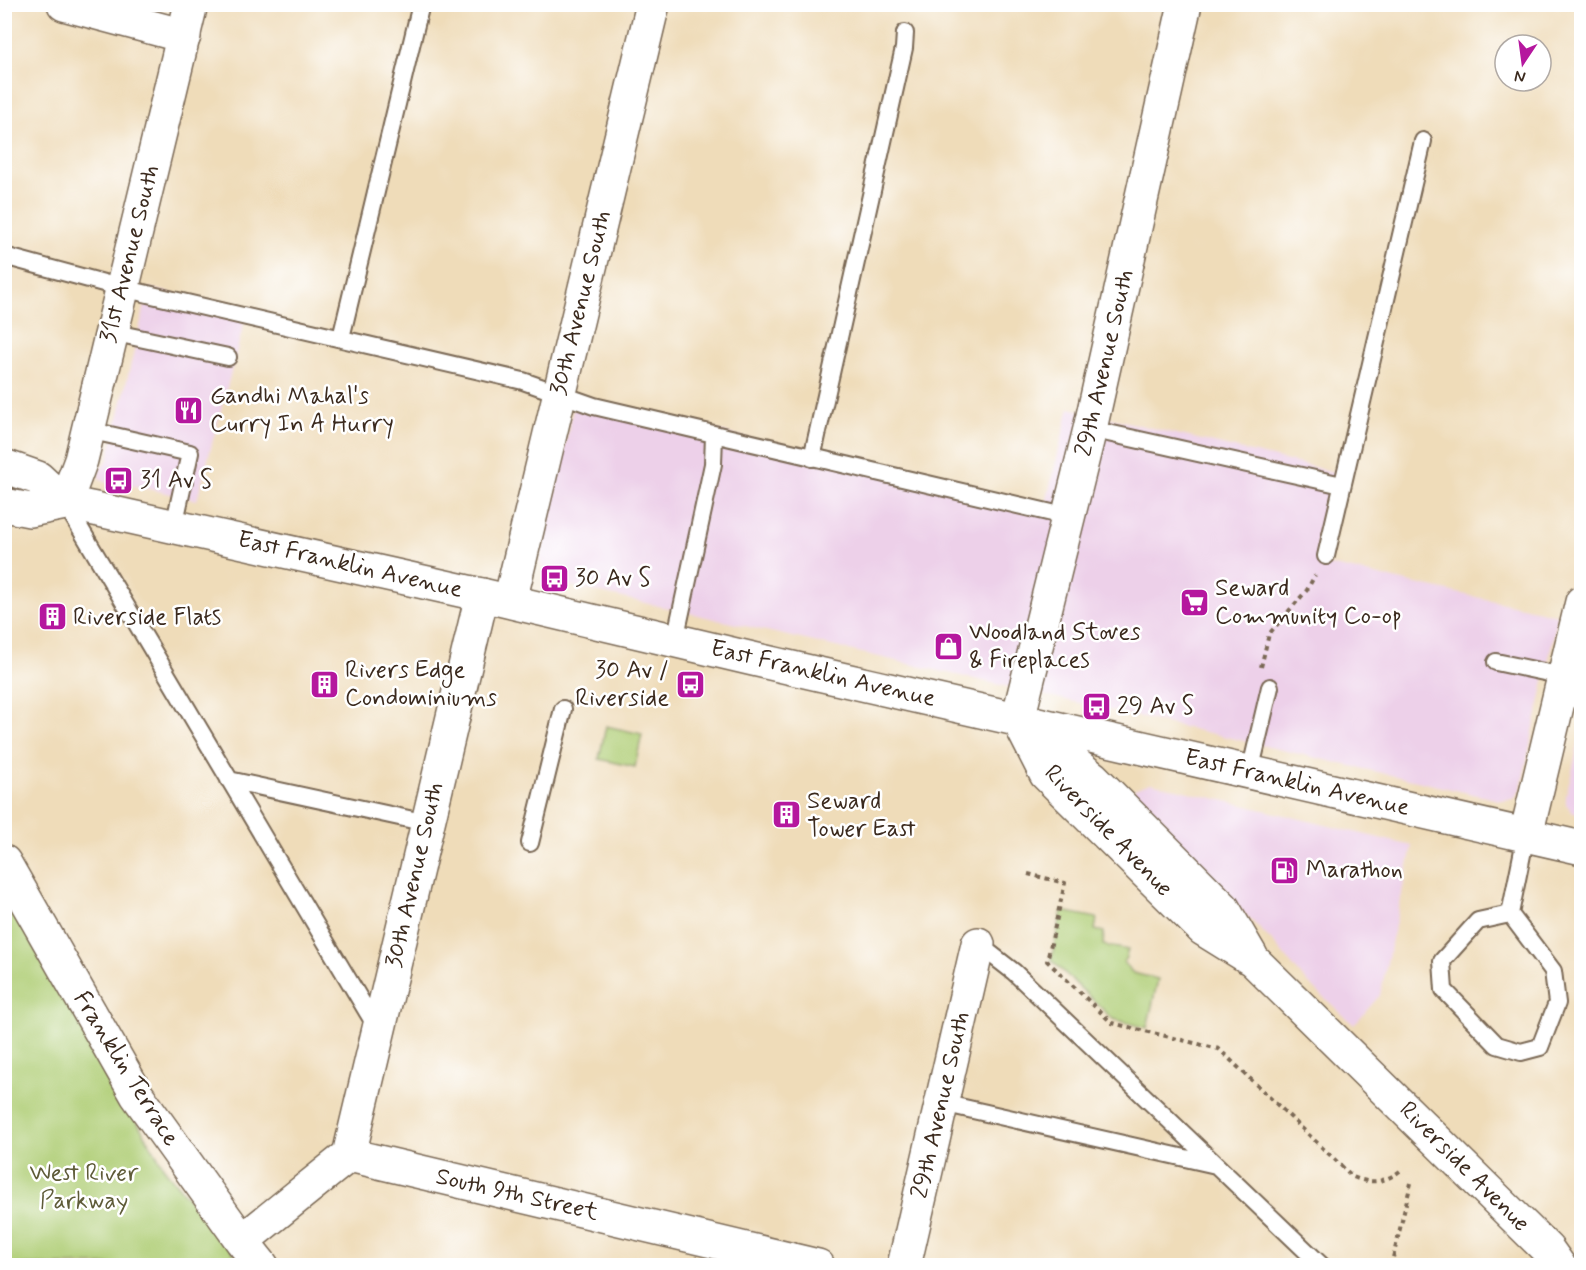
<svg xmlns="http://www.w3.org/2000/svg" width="1586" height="1270" viewBox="0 0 1586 1270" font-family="Mynerve,sans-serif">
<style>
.built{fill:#edd0e9}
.green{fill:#afcd74;stroke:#757c49;stroke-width:1.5}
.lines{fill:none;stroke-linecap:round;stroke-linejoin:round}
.lane-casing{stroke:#7a6854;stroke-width:20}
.street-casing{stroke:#7a6854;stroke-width:36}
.secondary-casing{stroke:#7a6854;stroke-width:36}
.path{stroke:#7a6854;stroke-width:4;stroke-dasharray:4.5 4.5;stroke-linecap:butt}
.lane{stroke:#fff;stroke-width:16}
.street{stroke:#fff;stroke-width:33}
.secondary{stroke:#fff;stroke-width:33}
.labels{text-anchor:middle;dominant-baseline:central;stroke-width:5;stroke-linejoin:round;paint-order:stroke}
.street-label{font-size:24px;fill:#3b2a1e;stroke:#fff}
.poi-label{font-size:24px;fill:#3b2a1e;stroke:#fff;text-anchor:start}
.park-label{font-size:24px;fill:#5e5b38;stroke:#fff}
</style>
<rect width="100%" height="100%" fill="#fff"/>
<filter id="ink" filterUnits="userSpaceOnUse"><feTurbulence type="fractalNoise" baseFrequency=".0167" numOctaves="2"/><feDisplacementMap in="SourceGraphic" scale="12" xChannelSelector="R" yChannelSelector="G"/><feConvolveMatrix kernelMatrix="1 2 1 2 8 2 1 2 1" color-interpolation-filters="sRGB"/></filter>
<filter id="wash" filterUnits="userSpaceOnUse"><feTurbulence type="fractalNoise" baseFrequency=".008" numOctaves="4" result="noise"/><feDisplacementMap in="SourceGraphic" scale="24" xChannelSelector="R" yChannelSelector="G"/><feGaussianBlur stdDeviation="1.35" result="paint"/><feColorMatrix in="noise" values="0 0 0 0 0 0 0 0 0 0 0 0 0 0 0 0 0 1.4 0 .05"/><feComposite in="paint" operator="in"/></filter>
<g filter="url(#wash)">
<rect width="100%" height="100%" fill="#efdcb9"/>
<!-- built -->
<path class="built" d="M149,288L247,312L197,500L127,484L107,483L99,478V470L108,460Z
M576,396L1044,512L1069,408L1346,475L1325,564L1558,615L1521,788L1514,799L1499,800L550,581L543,570L540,561Z
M1581,733V814L1573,813L1566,804V796Z
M1151,783L1412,846L1380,995L1354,1025L1304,979L1274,943L1134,802V789Z"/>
<!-- green -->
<path class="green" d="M606,726L642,734L635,767L599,759Z
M4,895L166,1171L243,1265H5Z
M1062,911L1097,918L1095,930L1104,932L1103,945L1128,950L1124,963L1133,973L1158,979L1147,1028L1113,1019L1051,960Z"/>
</g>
<g filter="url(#ink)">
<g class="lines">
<defs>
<path id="lane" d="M4,256L122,288L523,381L594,406L1069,517
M111,332L228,357
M341,338L421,4
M1090,429L1342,485
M88,430L190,453L174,526
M812,458L904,48L905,33
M65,503L377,1028
M1326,556L1423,141
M675,640L713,464L714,435
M1496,662L1563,676
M1250,772L1270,687
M229,780L427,823
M530,843L563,709
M1510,914L1478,921L1442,961L1444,990L1497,1045L1521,1052L1540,1047L1557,1003L1553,971L1510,914L1526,835
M978,944L1014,972L1322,1266
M942,1103L1216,1165"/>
<path id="street" d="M64,4L184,36
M510,601L653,4
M1018,719L1090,429L1185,4
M1526,835L1582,602
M4,862L137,1095L242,1241L262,1266
M349,1155L482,595
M349,1155L818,1266
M242,1241L349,1155
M904,1266L978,944"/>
<path id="secondary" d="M4,466L38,478L65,503
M65,503L81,460L191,4
M4,505L30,510L65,503L95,509L482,595L753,659L1582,848
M1018,719L1046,774L1203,929L1253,960L1547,1249L1559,1266
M1027,726L1093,778L1223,908L1251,956"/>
</defs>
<!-- lane casing -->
<use href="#lane" class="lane-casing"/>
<!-- street casing -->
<use href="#street" class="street-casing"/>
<!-- secondary casing -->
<use href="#secondary" class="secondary-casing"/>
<!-- path -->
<path class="path" d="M1261,667L1269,634L1307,590L1315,575
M1028,874L1065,883L1047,961L1112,1023L1219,1049L1353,1177C1370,1184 1384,1183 1400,1171
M1391,1266L1411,1183"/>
<!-- lane -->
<use href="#lane" class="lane"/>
<!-- street -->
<use href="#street" class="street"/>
<!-- secondary -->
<use href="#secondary" class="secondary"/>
</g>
</g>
<!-- icons -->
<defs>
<symbol id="restaurant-square" viewBox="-11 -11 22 22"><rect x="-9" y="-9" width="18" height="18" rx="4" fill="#b5179e" stroke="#fff"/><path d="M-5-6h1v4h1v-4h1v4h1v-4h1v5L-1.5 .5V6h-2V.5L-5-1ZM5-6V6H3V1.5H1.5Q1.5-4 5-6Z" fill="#fff"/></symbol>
<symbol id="bus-square" viewBox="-11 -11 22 22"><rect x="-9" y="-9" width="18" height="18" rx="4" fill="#b5179e" stroke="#fff"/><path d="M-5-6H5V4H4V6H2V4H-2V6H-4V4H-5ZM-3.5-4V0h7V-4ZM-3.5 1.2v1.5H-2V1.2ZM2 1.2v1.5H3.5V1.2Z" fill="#fff"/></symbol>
<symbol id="supermarket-square" viewBox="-11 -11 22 22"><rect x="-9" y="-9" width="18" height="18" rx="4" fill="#b5179e" stroke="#fff"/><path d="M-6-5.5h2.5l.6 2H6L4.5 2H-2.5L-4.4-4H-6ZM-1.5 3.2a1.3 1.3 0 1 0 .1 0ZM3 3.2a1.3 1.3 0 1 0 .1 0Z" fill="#fff"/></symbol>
<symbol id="building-square" viewBox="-11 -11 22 22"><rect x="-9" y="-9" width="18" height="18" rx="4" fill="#b5179e" stroke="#fff"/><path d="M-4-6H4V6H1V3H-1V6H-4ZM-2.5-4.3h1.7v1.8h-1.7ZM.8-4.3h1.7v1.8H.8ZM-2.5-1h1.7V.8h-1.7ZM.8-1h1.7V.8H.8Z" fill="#fff"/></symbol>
<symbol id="shop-square" viewBox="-11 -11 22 22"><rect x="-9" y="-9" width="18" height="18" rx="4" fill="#b5179e" stroke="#fff"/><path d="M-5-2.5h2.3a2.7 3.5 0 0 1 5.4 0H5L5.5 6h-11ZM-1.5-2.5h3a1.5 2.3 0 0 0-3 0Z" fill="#fff"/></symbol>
<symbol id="fuel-square" viewBox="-11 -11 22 22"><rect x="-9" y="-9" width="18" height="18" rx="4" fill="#b5179e" stroke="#fff"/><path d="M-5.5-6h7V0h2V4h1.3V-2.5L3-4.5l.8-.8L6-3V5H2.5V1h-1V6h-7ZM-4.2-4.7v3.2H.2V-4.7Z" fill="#fff"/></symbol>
</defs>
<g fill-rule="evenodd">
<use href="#restaurant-square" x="172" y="394" width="33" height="33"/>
<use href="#bus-square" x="102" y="464" width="33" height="33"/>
<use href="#bus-square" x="538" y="562" width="33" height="33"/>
<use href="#supermarket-square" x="1178" y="586" width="33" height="33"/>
<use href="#building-square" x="36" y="600" width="33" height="33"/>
<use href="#shop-square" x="932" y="630" width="33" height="33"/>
<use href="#building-square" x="308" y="668" width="33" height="33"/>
<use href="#bus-square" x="674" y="668" width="33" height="33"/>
<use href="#bus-square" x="1080" y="690" width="33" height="33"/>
<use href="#building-square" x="770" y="798" width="33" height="33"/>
<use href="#fuel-square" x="1268" y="854" width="33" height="33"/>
</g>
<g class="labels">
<!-- street labels -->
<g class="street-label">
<text transform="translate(130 254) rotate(-76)">31st Avenue South</text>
<text transform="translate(581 303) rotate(-76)">30th Avenue South</text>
<text transform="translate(1105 363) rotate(-77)">29th Avenue South</text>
<text transform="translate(350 565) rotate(13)">East Franklin Avenue</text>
<text transform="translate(823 674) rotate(13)">East Franklin Avenue</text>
<text transform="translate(1297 783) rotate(13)">East Franklin Avenue</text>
<text transform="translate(1108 831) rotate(46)">Riverside Avenue</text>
<text transform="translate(415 875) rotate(-77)">30th Avenue South</text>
<text transform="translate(126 1069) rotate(58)">Franklin Terrace</text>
<text transform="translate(941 1105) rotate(-77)">29th Avenue South</text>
<text transform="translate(1464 1167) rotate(45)">Riverside Avenue</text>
<text transform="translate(517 1195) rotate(13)">South 9th Street</text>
</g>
<!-- poi labels -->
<g class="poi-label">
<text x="210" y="396">Gandhi Mahal's<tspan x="210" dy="28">Curry In A Hurry</tspan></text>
<text x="140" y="480">31 Av S</text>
<text x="575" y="578">30 Av S</text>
<text x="1215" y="588">Seward<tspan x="1215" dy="28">Community Co-op</tspan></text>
<text x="73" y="617">Riverside Flats</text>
<text x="969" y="632">Woodland Stoves<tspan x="969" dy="28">&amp; Fireplaces</tspan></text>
<text x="345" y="670">Rivers Edge<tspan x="345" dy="28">Condominiums</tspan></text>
<text x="669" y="670" text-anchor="end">30 Av /<tspan x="669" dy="28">Riverside</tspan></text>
<text x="1117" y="706">29 Av S</text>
<text x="807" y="801">Seward<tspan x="807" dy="28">Tower East</tspan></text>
<text x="1306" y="870">Marathon</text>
</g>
<!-- park labels -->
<g class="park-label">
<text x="84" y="1173">West River<tspan x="84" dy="28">Parkway</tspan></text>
</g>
</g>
<!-- margin -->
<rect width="1586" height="1270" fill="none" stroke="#fff" stroke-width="24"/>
<!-- north arrow -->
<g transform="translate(1523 63) rotate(193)"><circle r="28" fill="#ffffff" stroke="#b1aaa5" stroke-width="1.5"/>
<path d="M0-4.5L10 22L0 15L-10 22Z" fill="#b5179e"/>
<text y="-9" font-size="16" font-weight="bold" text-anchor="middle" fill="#3b2a1e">N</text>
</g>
</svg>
